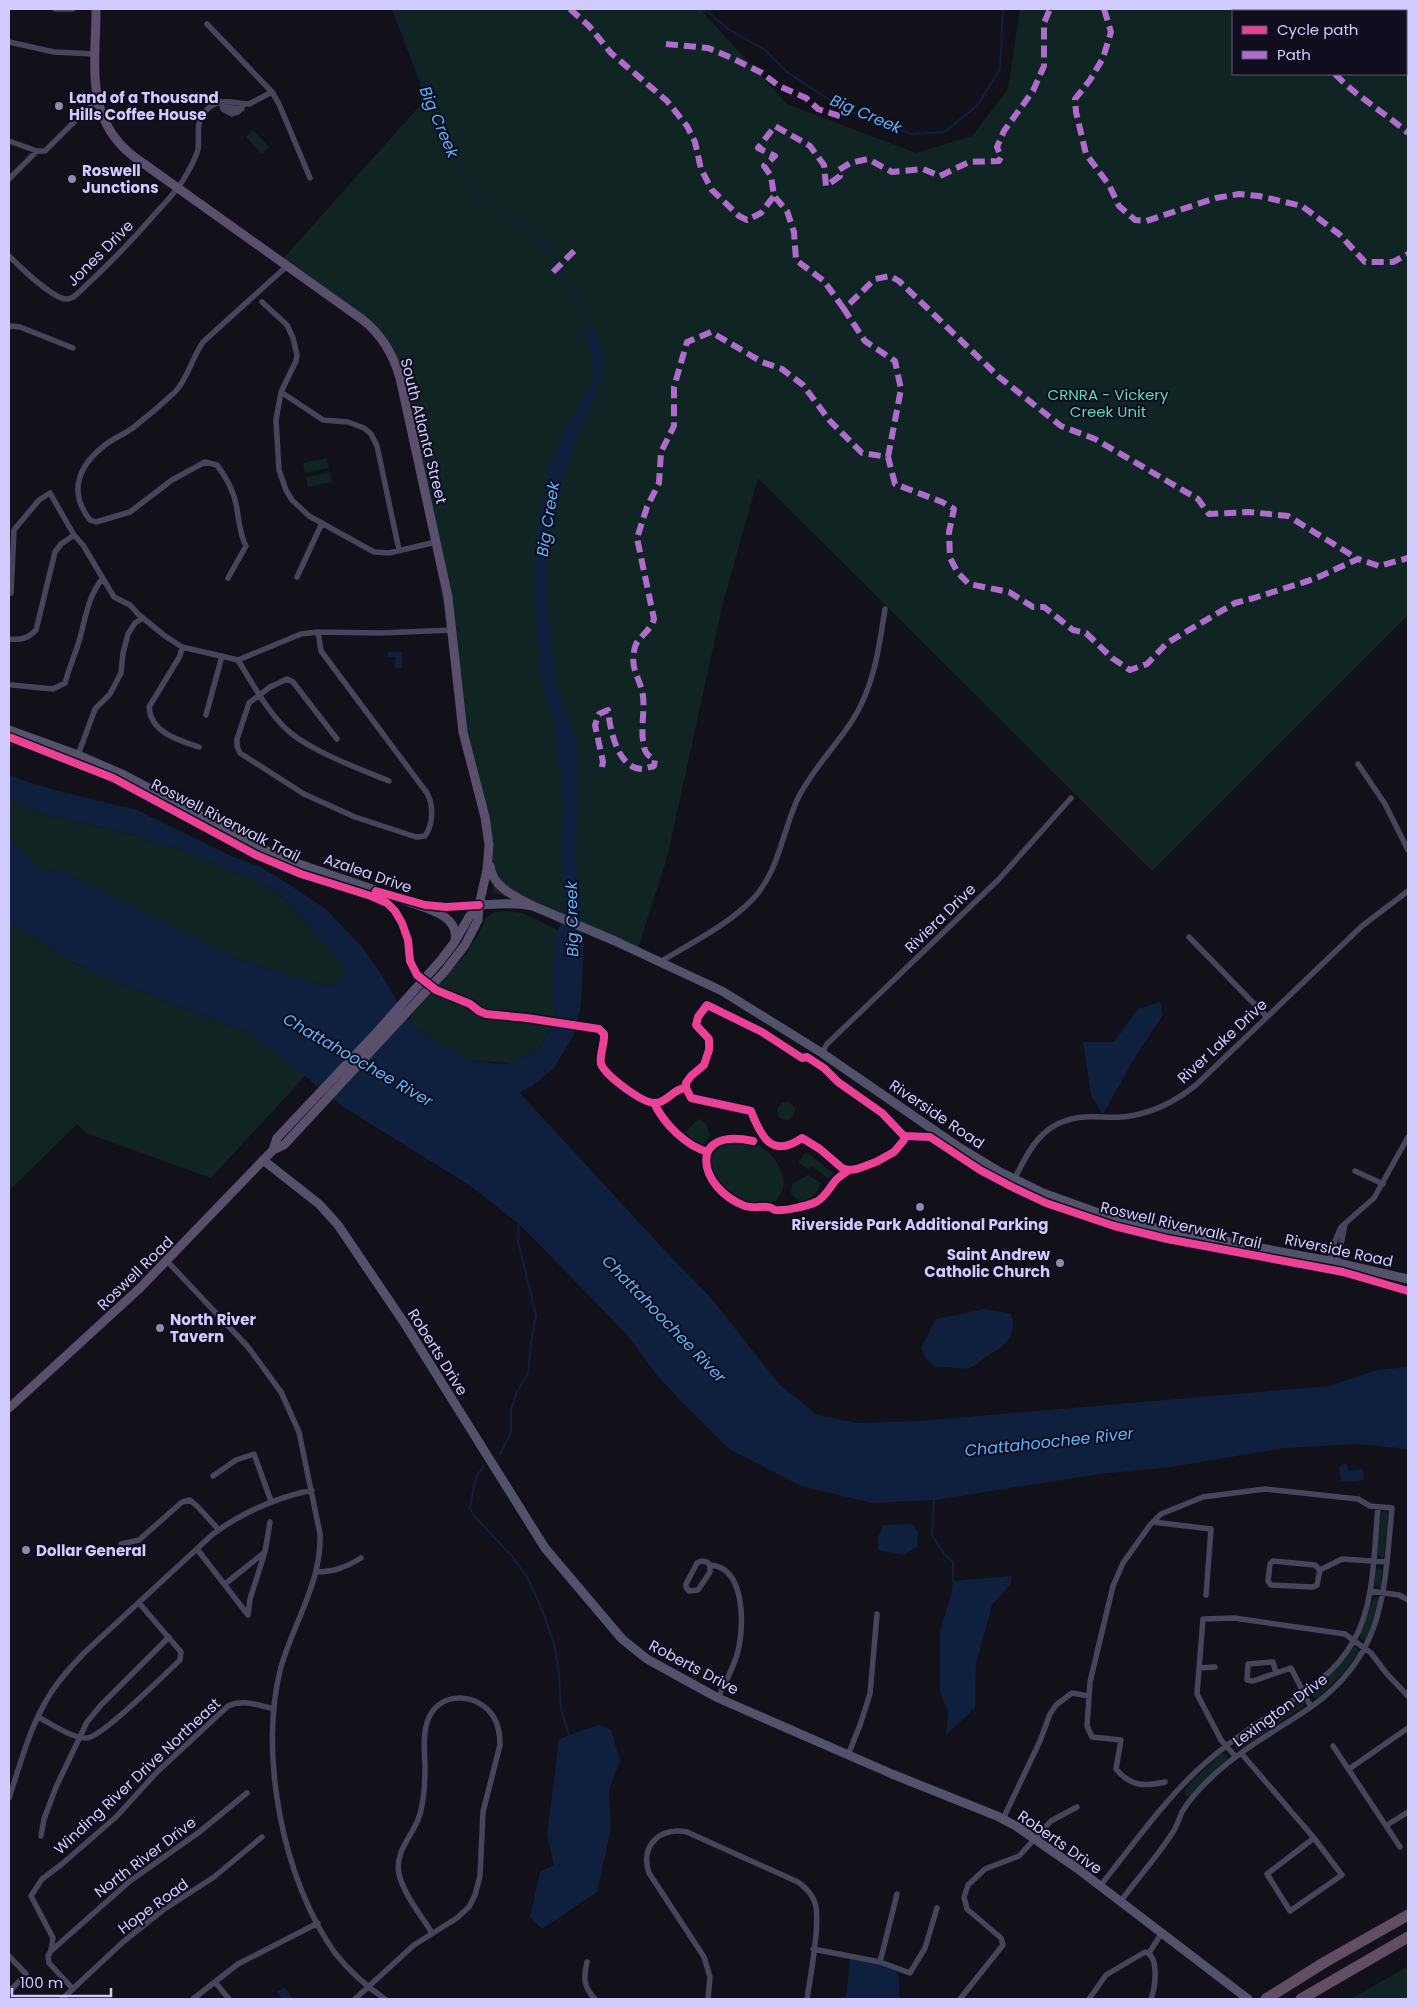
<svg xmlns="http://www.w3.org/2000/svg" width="1417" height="2008" viewBox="0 0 1417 2008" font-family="Poppins,sans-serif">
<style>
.green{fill:#102424;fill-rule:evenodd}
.water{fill:#0e203d}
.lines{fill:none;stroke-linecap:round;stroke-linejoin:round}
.stream{stroke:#0e203d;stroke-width:2}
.street{stroke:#46455b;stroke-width:5.5}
.secondary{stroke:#53526d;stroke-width:9}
.primary{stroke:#5a4f6c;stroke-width:9}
.highway{stroke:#634d64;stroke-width:11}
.quiet{stroke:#b06ccc;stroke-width:6;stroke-dasharray:12 6;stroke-linecap:butt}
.cycleway-casing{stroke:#0f0d1e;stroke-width:11}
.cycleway{stroke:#ea4096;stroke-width:8}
.poi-dot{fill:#8e8aae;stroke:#0f0d1e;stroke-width:2}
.labels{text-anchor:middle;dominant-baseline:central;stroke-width:4;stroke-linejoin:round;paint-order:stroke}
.poi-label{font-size:15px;font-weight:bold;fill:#d1cbfd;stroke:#0f0d1e;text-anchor:start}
.street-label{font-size:15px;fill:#d1cbfd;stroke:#0f0d1e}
.park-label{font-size:15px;fill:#5bd9b9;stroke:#0f0d1e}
.water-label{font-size:16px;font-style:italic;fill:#5eb2f8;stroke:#0f0d1e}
</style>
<rect width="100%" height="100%" fill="#12111a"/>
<!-- green -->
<path class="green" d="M392,9H700L787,104L916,153L972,136L1008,89L1020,9H1408V615L1152,871L758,478L722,607L667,858L638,948L543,905L493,893V855L477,785L405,397L394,357L371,329L280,262L426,99ZM1233,11H1406V74H1233Z
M253,130L269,147L262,154L246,137Z
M327,458L329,468L305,473L303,463Z
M330,472L332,482L308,487L306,477Z
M9,727L43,742L9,747Z
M9,798L31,809L51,816L135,835L159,845L177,848L269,887L287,901L341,963L344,972V982L332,986L321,985L235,958L81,881L58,871L40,869L9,837Z
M505,911L522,913L558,930L553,958V997L556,1018L539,1049L512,1063L473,1061L440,1044L427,1034L412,1027L408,1019L465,955L479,933L486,918L494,912Z
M9,922L74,963L129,987L252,1034L306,1075L211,1178L86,1133L77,1124L9,1191Z
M777 1111a9 9 0 1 1 18 0a9 9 0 1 1-18 0Z
M698,1119L706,1123L710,1135L700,1148L692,1146L686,1132Z
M733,1139C745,1140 756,1143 765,1150C784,1164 794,1195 767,1205C735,1218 674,1156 733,1139Z
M806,1152L833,1173L829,1179L811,1166L808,1169L798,1162Z
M808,1175L821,1183L815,1195L801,1203L791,1194L792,1184Z
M1385,1510L1388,1515L1384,1556L1381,1558L1377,1553L1381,1514Z
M1377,1568L1382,1570L1380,1587L1374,1585Z
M1374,1597L1378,1598L1379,1603L1367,1638L1363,1640L1359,1635Z
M1354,1647L1358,1648L1359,1652L1344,1672L1318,1698L1314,1697L1312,1693L1314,1690L1337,1668Z
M1301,1700L1305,1703L1303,1707L1238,1750L1236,1749L1235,1744L1238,1741Z
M1222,1753L1226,1754L1227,1759L1191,1795L1185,1796V1790L1189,1784Z
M1408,1966V1999H1351L1403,1969Z"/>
<!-- water -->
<path class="water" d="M595,328L605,362L596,395L581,427L565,475L551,527L546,583L556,683L578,745L577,818L575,855L584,939L581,1005L573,1036L554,1068L532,1086L519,1092L668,1254L711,1298L779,1384L817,1415L857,1423L920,1421L1329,1386L1377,1370L1408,1367V1449L1356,1444L1284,1448L1171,1467L1099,1474L935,1500L872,1503L801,1486L729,1449L681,1401L656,1374L628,1336L535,1240L519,1224L469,1185L345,1108L252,1034L129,987L74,963L9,922V837L40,869L58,871L81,881L235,958L321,985L332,986L344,981V972L341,963L287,901L269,887L177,848L159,845L135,835L51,816L31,809L9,798V775L27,782L70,794L137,810L231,856L261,867L287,883L327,910L362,947L381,974L412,1027L427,1034L440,1044L473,1061L501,1064L512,1063L539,1049L556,1018L553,997V958L556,935L566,910L561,847L563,822L561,776L556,737L540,666L536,613L535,546L539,516L549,469L562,434L594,380L593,356L585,334Z
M388,652H402V668H395V657H388Z
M1160,1002L1163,1015L1138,1052L1103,1114L1091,1095L1083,1042H1114L1138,1009Z
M985,1309L1011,1314C1019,1337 1002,1348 984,1358C980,1361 973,1368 968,1368C961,1370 946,1366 936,1367L926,1359L921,1348L936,1319Z
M1344,1463L1347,1465L1349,1471L1363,1469L1364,1479L1353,1482L1341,1481L1339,1467Z
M912,1524L918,1532L917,1547L904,1555L878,1550V1538L883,1525Z
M1012,1576L1010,1585L992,1605L976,1664L975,1708L946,1735L948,1712L940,1692V1631L951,1595L953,1581Z
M599,1725L611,1730L620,1761L609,1790L611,1829L597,1892L542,1929L530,1917L540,1872L554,1865L547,1835L559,1740L569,1735Z
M850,1958L895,1969L899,1978V1999H846Z
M284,1987L293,1999H283L277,1992Z"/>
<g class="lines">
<!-- stream -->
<path class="stream" d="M393,9L447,144L471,188L498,209L529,227L552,254L582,308L591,332
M699,9L708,12L728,29L765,50L787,72L840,107L874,121L912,134L944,132L977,106L1000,69L1003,9
M500,1454L511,1433V1410L517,1392L528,1373L531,1343L536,1315L518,1241L519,1224
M484,1465L475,1480L470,1508L474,1516L511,1555L527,1577L541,1607L555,1647L559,1676L561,1709L569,1735
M934,1499L932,1535L944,1554L953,1562V1581"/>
<!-- street -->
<path class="street" d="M55,9H73
M207,24L272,92L279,104L310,178
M9,42L54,52L96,54
M221,102L223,109L232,114L238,112L244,104
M223,107L242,109
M9,141L37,151H45L85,111L98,102
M9,179L37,151
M9,256C19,266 52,298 66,299C71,299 74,297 77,294C104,269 130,243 154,215C165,203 177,191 185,177C190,168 196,159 198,149C200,136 195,124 204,113C217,96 232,103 249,104L272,92
M262,302L287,325L293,338L297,355L296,361L281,392L276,420L279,470L286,490L292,500L309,516L374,552L389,553L436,542
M9,327L11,326L20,327L73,348
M281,392L323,420L348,422L364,428L371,434L377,446L399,550
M297,577L322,523
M228,578L246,546C239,533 239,518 236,504C233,489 226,477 217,465L205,462L172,480L130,512L96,522L90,520C68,492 78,466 105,445C114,438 125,434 134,427C148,416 162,404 175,392C188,378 192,358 203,342L287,266
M11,593L14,530L39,500L50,493L74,535L83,545L114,597L130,605L138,614L165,636L182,647L238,660L301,634L318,632L381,633L453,630
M318,632L321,651L427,793C434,806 433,825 425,836L416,837L355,817L304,794L240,753L237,746V739L249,703L270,687L287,679L293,682L337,739
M9,639C21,640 27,639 36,630L55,552L61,544L74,535
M182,647L180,656L149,707C151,733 178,740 199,747
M238,660C252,683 271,718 292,734C316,753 360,769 389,781
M12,685L53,689L65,683C69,667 76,653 80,638C86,616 88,597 102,579
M206,715L222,656
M78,755L95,709L110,694L121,673L123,653L128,634L135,623L143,618
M1358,764L1385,804L1408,850
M1189,937L1267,1017
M660,962C691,943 726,926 751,901C779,873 782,832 798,798C812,770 835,747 852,721C874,687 879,648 885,609
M822,1053L827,1044L999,879L1071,798
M1355,1171L1383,1184
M1014,1180C1030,1147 1044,1120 1084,1117C1100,1116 1115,1119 1130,1116C1155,1112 1176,1101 1196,1085L1362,926L1408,891
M167,1261L248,1347L281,1392L299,1432L320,1534C322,1581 294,1622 281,1667C258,1753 283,1881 335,1953C349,1971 366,1986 385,1999
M1329,1261L1334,1243L1341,1227L1374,1198L1408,1137
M1337,1263L1345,1225
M213,1476L236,1460L254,1454L271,1501
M1153,1522L1211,1529L1206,1595
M121,1544L139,1540L182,1502L190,1500L198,1507L219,1530
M197,1549L248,1615L250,1599L265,1552L270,1522
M701,1561L707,1562L710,1565V1572L698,1590L689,1591L686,1587V1584L697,1563Z
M710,1565C746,1567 744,1627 738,1651C734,1667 725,1683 718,1698
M1320,1570L1315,1565L1273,1561L1270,1564L1268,1581L1271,1585L1313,1587L1317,1585L1320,1570L1342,1559L1387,1562
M316,1572C334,1572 346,1567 361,1558
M225,1584L265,1552
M1370,1591L1399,1595L1408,1600
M1199,1668L1215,1667
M1276,1673L1273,1662L1248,1664L1247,1680L1253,1681L1291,1668L1311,1707
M38,1717C50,1723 73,1739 87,1738C102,1737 165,1674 180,1660L181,1652L139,1603
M1333,1746L1400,1847
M1241,1753L1314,1838L1267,1874L1290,1911L1342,1875L1314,1838
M848,1755L860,1725L870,1694L877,1614
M1236,1757L1221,1740L1197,1694L1203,1619L1234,1618L1345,1634L1371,1653L1387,1674L1408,1696
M1349,1769L1408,1728
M9,1798C20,1765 29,1730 46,1701C56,1683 70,1668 84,1653L213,1534C243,1512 275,1498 312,1490
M1003,1819L1040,1741L1050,1714L1056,1705L1072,1693L1089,1696
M1387,1825L1408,1812
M41,1836L44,1819L56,1787L87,1722L101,1705L169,1637
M1100,1886C1133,1845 1164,1800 1203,1765C1222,1748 1243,1733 1264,1719C1298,1697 1334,1677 1354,1640C1375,1604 1374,1548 1378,1507
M1120,1902C1137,1879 1157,1857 1173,1832C1177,1826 1179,1818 1182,1812C1190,1798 1203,1785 1215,1774C1244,1747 1279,1729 1311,1707C1386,1654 1384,1590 1392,1508L1370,1506L1358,1499L1265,1489L1203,1497L1161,1514L1150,1525L1123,1563L1113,1586L1090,1682L1087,1726L1092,1737L1121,1740L1116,1769C1130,1786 1144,1787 1165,1782
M813,1949L880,1962L897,1894
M51,1951L53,1938L31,1896L42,1879L62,1864L116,1817L157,1772L228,1706C243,1699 258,1705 274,1709
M1149,1953L1161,1934
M9,1956L26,1974L9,1992
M587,1962C583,1978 584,1988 595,1999
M880,1962L910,1973L925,1948L937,1908
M215,1982L229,1999
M73,1989L49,1963L48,1956L51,1951L130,1881L198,1833L247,1793
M62,1999L123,1942L163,1910L214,1877L262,1837
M193,1999L238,1964L318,1923
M355,1999L414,1945L457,1918L469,1907L475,1895L480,1876L483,1812L500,1745C500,1734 499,1725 493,1716C479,1695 447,1691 432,1712C421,1728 425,1751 425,1768C425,1782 424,1797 421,1810C417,1833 394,1848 399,1874C404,1895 421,1915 432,1933
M708,1999L710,1977L704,1957L649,1873C640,1846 659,1827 687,1832L798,1882C805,1887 812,1893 815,1903C821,1921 810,1978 807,1999
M960,1999L1003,1945L1001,1938L967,1909L964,1897L968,1885L985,1869L1019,1856L1051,1821L1077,1807
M1089,1999L1106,1975L1145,1952C1160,1956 1155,1988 1151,1999"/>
<!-- secondary -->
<path class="secondary" d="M9,730L78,755L124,775L269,852L299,864L410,902
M423,905C459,911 496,899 533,906L615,941L722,991L822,1053L957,1146L1000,1172L1043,1193L1104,1215L1155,1228L1329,1261L1408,1279
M263,1160L319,1204L338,1225L405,1324L545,1548L622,1639L647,1659L718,1698L892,1774L997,1816L1016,1826L1078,1869L1248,1999"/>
<!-- primary -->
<path class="primary" d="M490,866C493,888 515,896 533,906
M404,900C424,908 460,914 455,941
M273,1150L277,1138L377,1032L441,960L454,943L469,917L479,905
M9,1408L140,1288L273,1150L284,1145L445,971L465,945L478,920L479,905L487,870L489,845L485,817L463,732L448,597L400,378C393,354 382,335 363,320L133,156C84,117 96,65 96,9"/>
<!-- highway -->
<path class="highway" d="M1266,1999L1325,1962L1408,1915
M1301,1999L1408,1937"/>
<!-- quiet -->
<path class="quiet" d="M570,9L589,26L611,53L667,101L687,126L695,142L701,169L712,190L739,216L747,220L761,213L774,196
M1104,9L1111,32L1103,58L1090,80L1075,99L1076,112L1086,154L1109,185L1119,206L1135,220L1146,221L1216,198L1239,194L1259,196L1302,206L1339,234L1365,262H1393L1408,254
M1259,9L1265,11
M1355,9L1356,11
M666,44L708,48L732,58L762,73L779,86L806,98L818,109L843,117
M1406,61H1408
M1335,74C1357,97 1384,112 1408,133
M553,272L577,248
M844,309L824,281L796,260L794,232L787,211L774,196L771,176L764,166L775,156L758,148L775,126L810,146L824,165L826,186L840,176L839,170L850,163L868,159L892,172L923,169L940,176L969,162L999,161L1001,157L997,147L1004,131L1033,91L1044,66V23L1050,9
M888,457L901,389L895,361L865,341L844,309L875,279L890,276L899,281L999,377L1061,426L1095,439L1198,499L1209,514L1249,512L1288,516L1358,559
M602,767L603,762L595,725L599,714L608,710C610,729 617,768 642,769C645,769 650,767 654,766L655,760C649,756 645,754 644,746C640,730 645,712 643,696C640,676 629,670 635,647C637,638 650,632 654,619L637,538L647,507L659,483L661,452L674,426V387L687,342L711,332L762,362L782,369L803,385L830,421L862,453L888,457L895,484L942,502L954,509L949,532L950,558L958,573L969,584L1009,592L1033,607H1044L1073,630L1086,633L1112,658L1130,670L1147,664L1167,643L1235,603L1254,598L1314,579L1358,559L1379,566L1408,558"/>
<defs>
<path id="cycleway" d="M9,737L113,778L256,855L301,874L371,896L387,903L395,911L402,923L408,940L410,961L417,975L436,990L470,1004L479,1011L486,1014L527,1018L599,1029L604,1034C605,1043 599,1056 601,1064C606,1076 643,1104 656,1103C668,1102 674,1088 686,1088V1083L691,1076L704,1065L709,1050V1039L696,1025L698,1017L707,1005L762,1032L802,1058L807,1057L824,1068L838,1082L882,1113L904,1136
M376,891L425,905L446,907L479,905
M686,1088L691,1098L751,1111C761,1137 772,1159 802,1138L820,1149L842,1168L849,1170L857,1169L876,1162L894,1152L904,1140V1136
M654,1103C664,1124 686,1146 708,1152
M904,1136L930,1137L980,1170L1014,1188L1046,1203L1114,1226L1167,1239L1343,1272L1408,1291
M753,1141C687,1126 697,1188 745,1206C754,1209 760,1206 768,1207C771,1207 773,1209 775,1210C786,1211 807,1206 816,1202C826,1197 830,1186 837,1179C840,1176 845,1173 849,1170"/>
</defs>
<!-- cycleway casing -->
<use href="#cycleway" class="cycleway-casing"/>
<!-- cycleway -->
<use href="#cycleway" class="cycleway"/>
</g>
<!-- markers -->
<g class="poi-dot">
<circle cx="59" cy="106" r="5"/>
<circle cx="72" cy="179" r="5"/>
<circle cx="920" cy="1207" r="5"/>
<circle cx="1060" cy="1263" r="5"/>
<circle cx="160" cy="1328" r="5"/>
<circle cx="26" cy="1550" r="5"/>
</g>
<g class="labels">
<!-- poi labels -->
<g class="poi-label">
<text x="69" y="97">Land of a Thousand<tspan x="69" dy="17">Hills Coffee House</tspan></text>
<text x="82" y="170">Roswell<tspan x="82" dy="17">Junctions</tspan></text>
<text x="920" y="1224" text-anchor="middle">Riverside Park Additional Parking</text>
<text x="1050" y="1254" text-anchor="end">Saint Andrew<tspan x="1050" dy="17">Catholic Church</tspan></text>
<text x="170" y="1319">North River<tspan x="170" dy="17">Tavern</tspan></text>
<text x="36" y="1550">Dollar General</text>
</g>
<!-- street labels -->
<g class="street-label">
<text transform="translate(100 253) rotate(-45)">Jones Drive</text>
<text transform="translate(424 431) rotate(76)">South Atlanta Street</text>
<text transform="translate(226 820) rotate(27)">Roswell Riverwalk Trail</text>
<text transform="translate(368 873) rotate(19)">Azalea Drive</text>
<text transform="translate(940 918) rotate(-44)">Riviera Drive</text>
<text transform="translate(1222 1041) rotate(-43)">River Lake Drive</text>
<text transform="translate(937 1114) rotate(34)">Riverside Road</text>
<text transform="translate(1181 1225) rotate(13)">Roswell Riverwalk Trail</text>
<text transform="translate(1339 1250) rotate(12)">Riverside Road</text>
<text transform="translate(135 1273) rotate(-44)">Roswell Road</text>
<text transform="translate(438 1352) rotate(58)">Roberts Drive</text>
<text transform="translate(694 1667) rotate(28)">Roberts Drive</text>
<text transform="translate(1280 1710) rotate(-36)">Lexington Drive</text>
<text transform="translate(137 1776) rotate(-43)">Winding River Drive Northeast</text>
<text transform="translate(1060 1842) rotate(35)">Roberts Drive</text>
<text transform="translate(145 1857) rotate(-37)">North River Drive</text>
<text transform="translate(153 1906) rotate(-36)">Hope Road</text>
</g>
<!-- park labels -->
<g class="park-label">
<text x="1108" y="394">CRNRA - Vickery<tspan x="1108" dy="17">Creek Unit</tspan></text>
</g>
<!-- water labels -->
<g class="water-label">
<text transform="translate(866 114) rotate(23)">Big Creek</text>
<text transform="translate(439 122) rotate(67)">Big Creek</text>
<text transform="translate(548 519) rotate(-81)">Big Creek</text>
<text transform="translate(572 919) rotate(-91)">Big Creek</text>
<text transform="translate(358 1060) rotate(30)">Chattahoochee River</text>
<text transform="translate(664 1319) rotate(46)">Chattahoochee River</text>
<text transform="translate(1049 1442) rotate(-6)">Chattahoochee River</text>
</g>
</g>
<!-- border -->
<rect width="1417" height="2008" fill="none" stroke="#d1cbfd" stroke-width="20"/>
<!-- legend -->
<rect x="1232" y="10" width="175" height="65" fill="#0f0d1e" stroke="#5d5977"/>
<rect x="1242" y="26" width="25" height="8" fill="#ea4096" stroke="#5d5977"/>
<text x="1277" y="35" font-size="15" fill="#d1cbfd">Cycle path</text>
<rect x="1242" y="51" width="25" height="8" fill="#b06ccc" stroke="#5d5977"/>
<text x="1277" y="60" font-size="15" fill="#d1cbfd">Path</text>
<!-- scale -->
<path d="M12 1988v8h99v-8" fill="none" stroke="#d1cbfd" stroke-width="2.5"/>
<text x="20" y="1988" font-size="15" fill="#d1cbfd" stroke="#0f0d1e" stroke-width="4" paint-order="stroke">100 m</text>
</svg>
